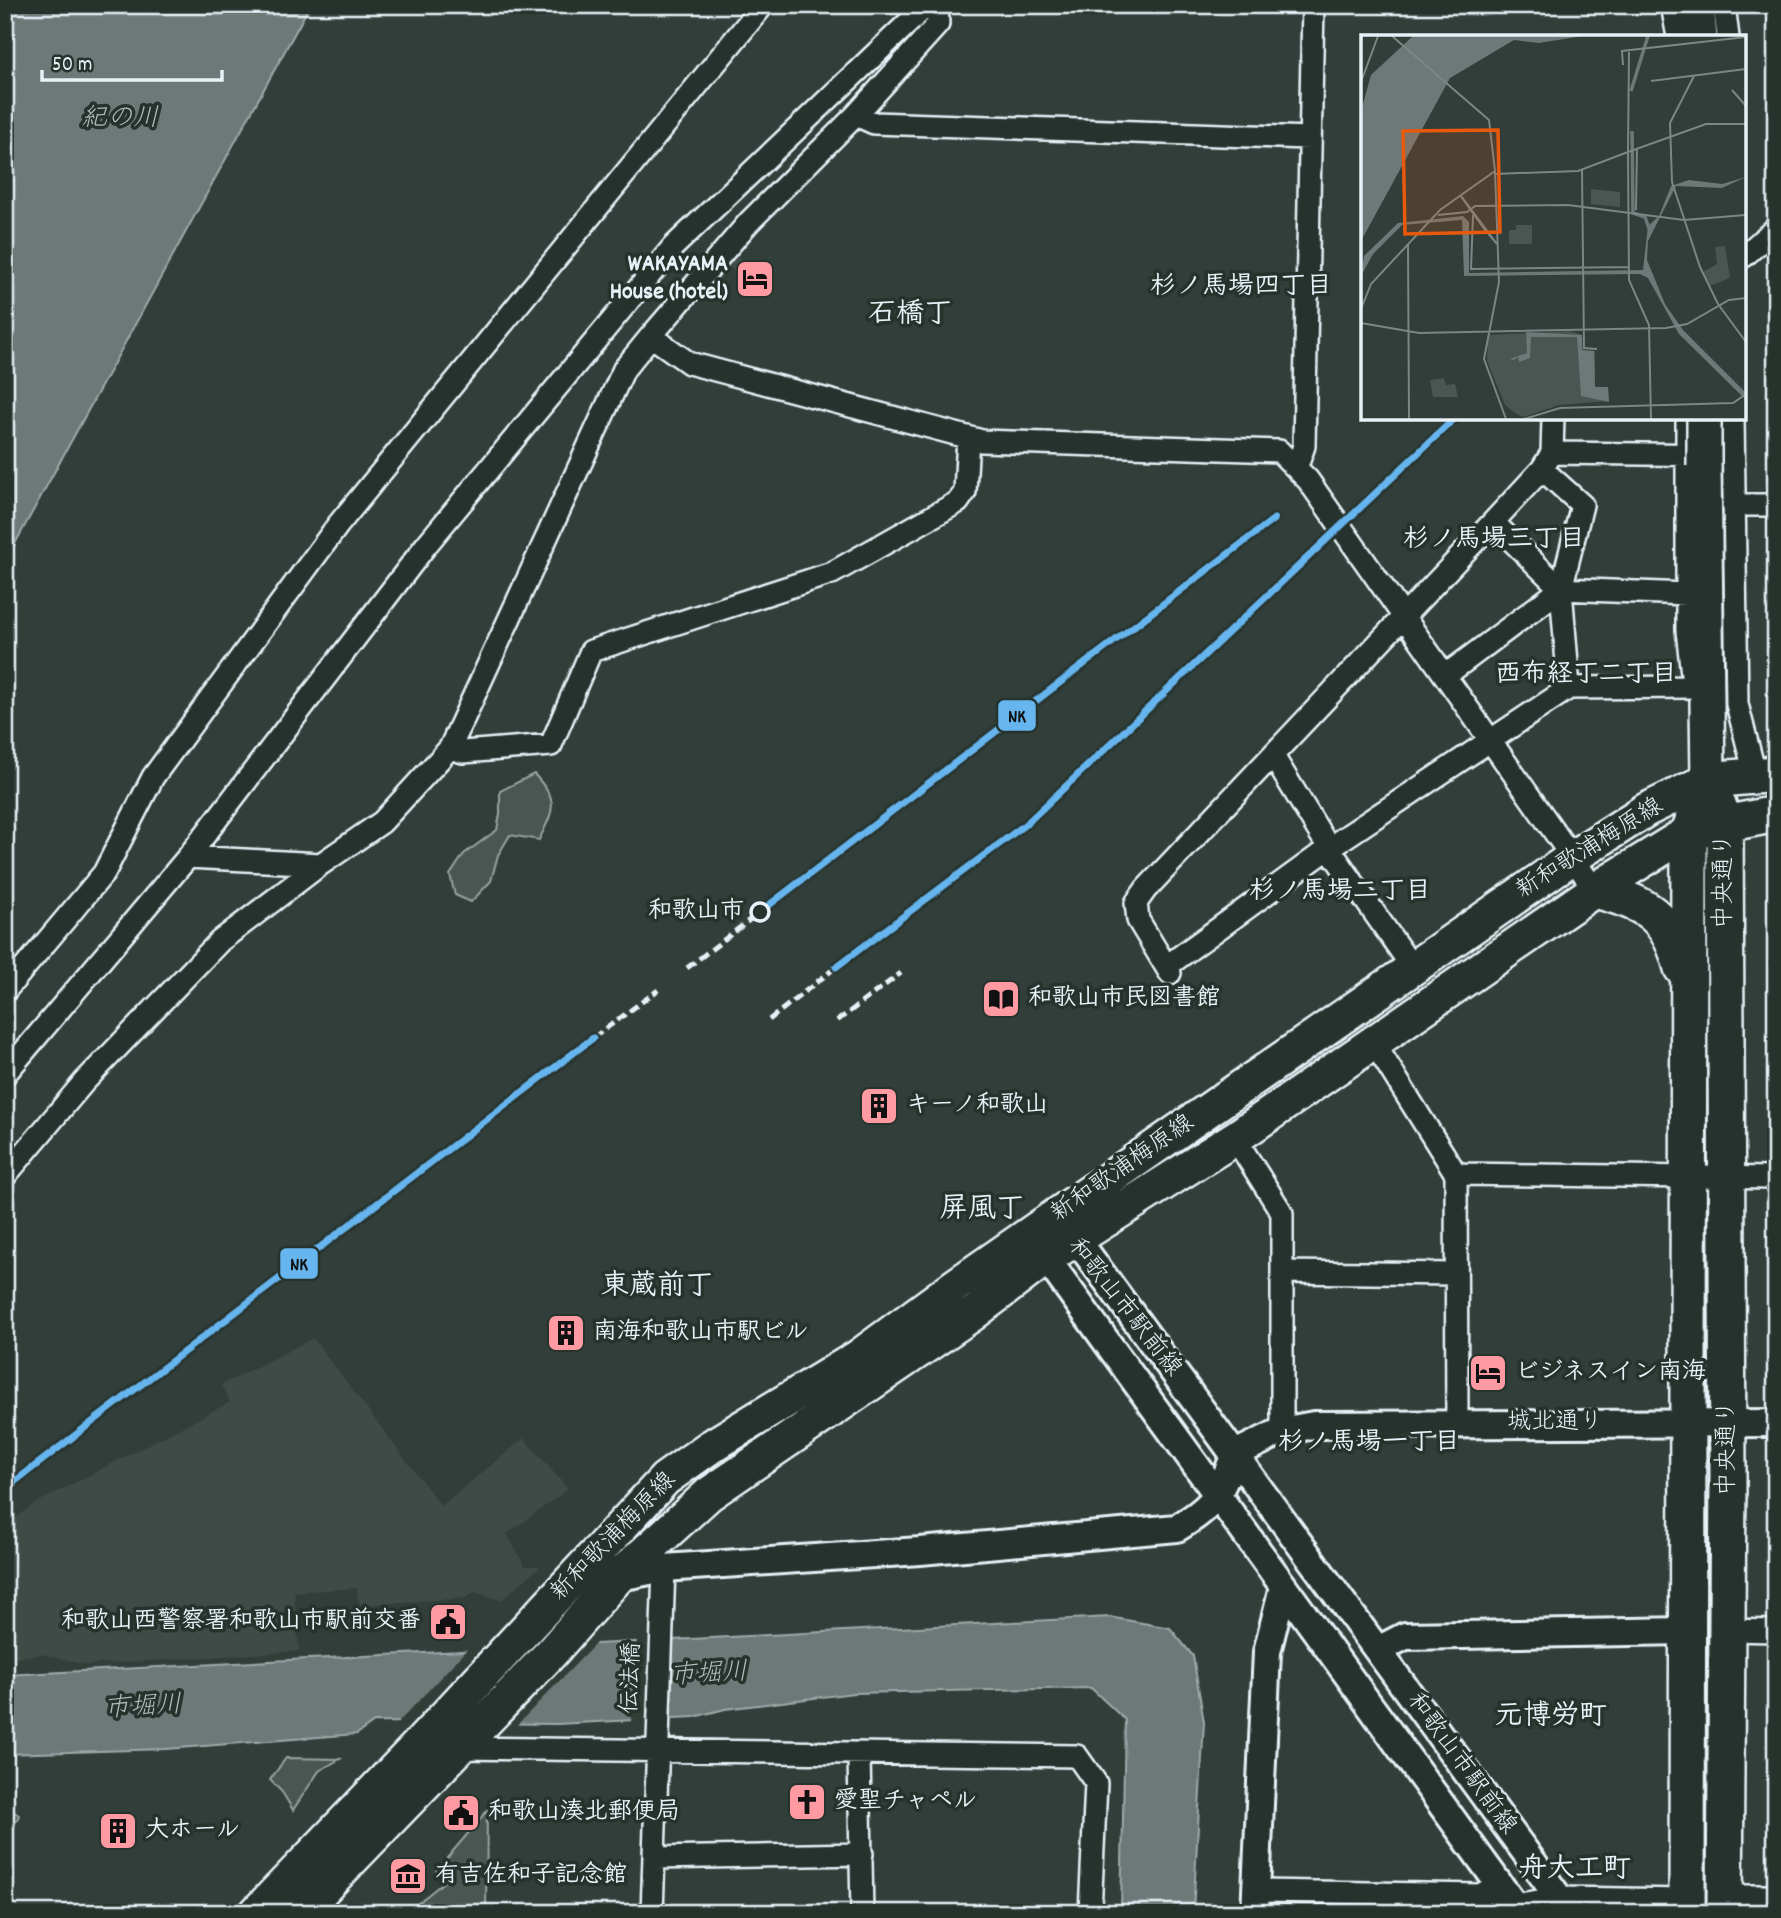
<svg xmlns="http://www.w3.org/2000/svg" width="1781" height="1918" viewBox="0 0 1781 1918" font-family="Dekko,'Klee One',sans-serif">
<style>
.built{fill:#3f4b46}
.green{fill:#495651;stroke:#98a4a4;stroke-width:2}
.water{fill:#6d7978;stroke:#9ea9ab;stroke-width:2}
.pier{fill:#323e39}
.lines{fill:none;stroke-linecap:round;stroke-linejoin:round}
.minor-casing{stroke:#e8f1f8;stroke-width:26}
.tertiary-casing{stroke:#e8f1f8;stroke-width:32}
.primary-casing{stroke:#e8f1f8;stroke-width:38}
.trunk-casing{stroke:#e8f1f8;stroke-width:40}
.minor{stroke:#26332d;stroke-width:21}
.tertiary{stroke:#26332d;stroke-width:26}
.primary{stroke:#26332d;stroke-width:33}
.trunk{stroke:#26332d;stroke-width:35}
.rail{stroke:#e8f1f8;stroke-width:5;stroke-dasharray:10 5;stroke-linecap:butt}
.primary-bridge-casing{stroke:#e8f1f8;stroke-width:38;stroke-linecap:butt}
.primary-bridge{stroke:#26332d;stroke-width:33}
.rail-1-casing{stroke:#26332d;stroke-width:12}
.rail-1{stroke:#66b5ef;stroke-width:7}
.stop-dot{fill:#26332d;stroke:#e8f1f8;stroke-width:3.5}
.labels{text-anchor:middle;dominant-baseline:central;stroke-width:7;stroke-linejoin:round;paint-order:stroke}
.poi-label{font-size:24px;font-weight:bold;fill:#e8f1f8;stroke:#26332d;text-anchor:start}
.street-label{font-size:24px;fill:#e8f1f8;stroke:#26332d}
.stop-label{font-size:24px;font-weight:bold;fill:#e8f1f8;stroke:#26332d;text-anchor:end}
.water-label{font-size:26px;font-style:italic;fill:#b1bbbe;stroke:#26332d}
.neighbourhood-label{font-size:26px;font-weight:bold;fill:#e8f1f8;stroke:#26332d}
.quarter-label{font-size:28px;font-weight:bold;fill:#e8f1f8;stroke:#26332d}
.inset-river{fill:none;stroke:#6d7978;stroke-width:3.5}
.inset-road{fill:none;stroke:#7b8685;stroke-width:2}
.view{fill:#e8590c;fill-opacity:0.15;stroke:#e8590c;stroke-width:3.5}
.inset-edge{fill:none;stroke:#e8f1f8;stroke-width:3.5}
.line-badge{stroke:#26332d;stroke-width:2.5}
.pale-badge-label{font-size:19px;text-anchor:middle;font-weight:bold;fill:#111}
</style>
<rect width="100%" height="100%" fill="#323e39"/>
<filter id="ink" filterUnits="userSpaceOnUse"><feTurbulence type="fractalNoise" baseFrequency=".0143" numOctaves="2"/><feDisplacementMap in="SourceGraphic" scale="14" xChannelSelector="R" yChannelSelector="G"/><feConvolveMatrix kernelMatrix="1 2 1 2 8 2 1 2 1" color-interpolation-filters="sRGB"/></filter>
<g filter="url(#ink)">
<!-- built -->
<path class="built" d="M734,254L774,286L767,294L725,264Z
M313,1338L441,1506L524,1438L568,1489L507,1534L525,1566H541L501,1600L475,1592L466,1598L359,1605L357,1588L294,1592L299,1651L86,1665L42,1654L5,1659V1526L34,1504L230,1402L221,1385Z"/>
<!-- green -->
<path class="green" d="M534,774C560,802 554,809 539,840L510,835L498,855L491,881L471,902L455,895L450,875L464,854L497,830L500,814V791Z
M286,1758L340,1759L319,1771L293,1810L282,1792L270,1780Z
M5,1806L19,1815L13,1828L5,1892Z
M487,1811L486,1913H406L445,1881L436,1871Z"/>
<!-- water -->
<path class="water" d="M5,5H310L5,562Z
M1109,1617L1170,1628L1193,1656L1204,1722L1193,1913H1121L1125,1720L1091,1688L854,1693L725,1709L694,1717L557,1724L374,1722L357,1734L166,1749L5,1754V1675Z"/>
<!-- pier -->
<path class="pier" d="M671,1637L666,1722L631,1724L637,1639Z
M598,1641L515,1727L395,1726L468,1648Z"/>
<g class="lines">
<defs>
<path id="minor" d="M937,5L938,24L856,115L749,222L651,336L689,363L982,441L1279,451L1308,480L1595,890
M1672,5L1678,37
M1724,5L1728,37
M856,115L874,123L1309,138
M1744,256L1776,228
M1687,418V630L1693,683
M1733,418L1737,704L1755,774
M1552,453L1553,418
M1297,466L1304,446L1313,5
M1542,469L1582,505L1561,589L1569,688
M1733,505H1776
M1561,589L1687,594
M1446,675L1561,589L1493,522
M450,748L463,752L551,745L591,651L832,573L958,502L965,492L968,437
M1273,756L1329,848L1412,967
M188,857L321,864
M1167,966L1329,848L1569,688L1693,687
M1170,973L1138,920L1136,903L1146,889L1493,522L1542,469L1552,453L1733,455
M5,991L104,873L153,777L338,525L763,5
M1374,1043L1456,1174L1457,1423
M5,1074L188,857L427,544L673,247L927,5
M1235,1138L1282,1213V1431
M1456,1174L1776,1178
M5,1176L84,1082L220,941L321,864L382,822L450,748L624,369L651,336
M1283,1272L1456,1274
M1726,1630L1776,1631
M458,1748L1077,1756L1096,1783L1090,1913
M859,1754L862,1913
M654,1858L862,1854
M1256,1891L1480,1895L1499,1884L1501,1913
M1724,1896H1776
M1514,1905L1559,1898L1687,1900
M652,1913L664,1568L654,1558"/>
<path id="tertiary" d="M615,1578L664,1568L920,1551L1177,1528C1216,1505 1219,1495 1235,1454L1282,1431L1314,1425L1776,1423
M1378,1650L1405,1636L1688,1631
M1255,1913L1267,1652L1283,1587
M1520,1913L1046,1258L1047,1222L1077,1240L1570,1913"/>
<path id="primary" d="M1697,5L1700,37
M256,1913L422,1741L665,1479L710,1447L858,1357L956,1285L1573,857L1646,810L1708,780L1704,466
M300,1913L551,1653L617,1578L709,1494L974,1313L1046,1258L1235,1138L1595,890L1689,832"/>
<path id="trunk" d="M1708,780L1725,822L1728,1477L1725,1913
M1708,780L1776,774
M1704,828L1776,814
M1595,890C1647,903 1668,915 1682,968
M1687,1913L1689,832L1708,780"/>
</defs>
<!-- minor casing -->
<use href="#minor" class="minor-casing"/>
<!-- tertiary casing -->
<use href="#tertiary" class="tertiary-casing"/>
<!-- primary casing -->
<use href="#primary" class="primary-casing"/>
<!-- trunk casing -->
<use href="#trunk" class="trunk-casing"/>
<!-- minor -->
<use href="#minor" class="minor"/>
<!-- tertiary -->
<use href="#tertiary" class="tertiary"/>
<!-- primary -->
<use href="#primary" class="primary"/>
<!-- trunk -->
<use href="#trunk" class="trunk"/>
<!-- rail -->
<path class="rail" d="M687,968L760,912
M769,1020L836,967
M837,1021L901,973
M593,1038L658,990"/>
<defs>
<path id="primary-bridge" d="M1704,418V466"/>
</defs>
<!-- primary-bridge casing -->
<use href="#primary-bridge" class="primary-bridge-casing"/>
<!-- primary-bridge -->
<use href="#primary-bridge" class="primary-bridge"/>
<defs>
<path id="rail-1" d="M760,912L1274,519
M836,967L1027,823L1455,418
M5,1489L593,1038"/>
</defs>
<!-- rail-1 casing -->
<use href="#rail-1" class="rail-1-casing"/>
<!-- rail-1 -->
<use href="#rail-1" class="rail-1"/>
</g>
</g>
<!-- icons -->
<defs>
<symbol id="hotel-square" viewBox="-11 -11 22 22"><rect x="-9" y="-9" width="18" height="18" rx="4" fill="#ff9aa2" stroke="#26332d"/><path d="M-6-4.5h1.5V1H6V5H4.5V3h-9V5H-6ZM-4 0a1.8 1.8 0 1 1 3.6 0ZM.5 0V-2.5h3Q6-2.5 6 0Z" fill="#111"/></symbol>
<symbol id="library-square" viewBox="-11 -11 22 22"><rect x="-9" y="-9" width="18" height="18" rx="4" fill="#ff9aa2" stroke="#26332d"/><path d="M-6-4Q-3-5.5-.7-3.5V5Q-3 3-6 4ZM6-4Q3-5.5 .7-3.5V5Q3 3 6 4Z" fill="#111"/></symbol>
<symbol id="building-square" viewBox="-11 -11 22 22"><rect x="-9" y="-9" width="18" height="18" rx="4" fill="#ff9aa2" stroke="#26332d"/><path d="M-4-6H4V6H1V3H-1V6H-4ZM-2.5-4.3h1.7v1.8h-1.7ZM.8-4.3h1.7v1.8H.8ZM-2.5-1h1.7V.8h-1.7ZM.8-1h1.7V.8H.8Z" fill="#111"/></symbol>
<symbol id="civic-square" viewBox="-11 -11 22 22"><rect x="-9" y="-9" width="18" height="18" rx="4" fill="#ff9aa2" stroke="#26332d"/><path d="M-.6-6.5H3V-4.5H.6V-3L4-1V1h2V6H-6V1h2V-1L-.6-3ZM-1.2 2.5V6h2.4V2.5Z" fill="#111"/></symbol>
<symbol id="church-square" viewBox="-11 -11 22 22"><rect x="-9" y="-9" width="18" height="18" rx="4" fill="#ff9aa2" stroke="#26332d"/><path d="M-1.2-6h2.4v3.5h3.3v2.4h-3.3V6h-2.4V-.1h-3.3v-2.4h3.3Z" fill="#111"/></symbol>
<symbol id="museum-square" viewBox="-11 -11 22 22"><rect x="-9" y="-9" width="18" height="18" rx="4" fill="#ff9aa2" stroke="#26332d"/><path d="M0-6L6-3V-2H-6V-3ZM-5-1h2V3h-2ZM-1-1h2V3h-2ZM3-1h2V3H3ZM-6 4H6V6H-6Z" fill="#111"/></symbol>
</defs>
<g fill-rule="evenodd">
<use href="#hotel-square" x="733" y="257" width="44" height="44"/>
<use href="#library-square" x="979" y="977" width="44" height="44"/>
<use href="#building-square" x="857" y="1084" width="44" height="44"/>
<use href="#building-square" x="544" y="1311" width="44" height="44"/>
<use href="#hotel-square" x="1466" y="1351" width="44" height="44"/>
<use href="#civic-square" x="426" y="1600" width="44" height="44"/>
<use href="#church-square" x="785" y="1780" width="44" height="44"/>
<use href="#civic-square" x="439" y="1791" width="44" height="44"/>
<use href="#building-square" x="96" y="1809" width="44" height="44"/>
<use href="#museum-square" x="386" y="1854" width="44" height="44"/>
</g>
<!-- markers -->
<circle class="stop-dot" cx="760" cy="912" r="9"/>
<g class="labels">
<!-- poi labels -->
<g class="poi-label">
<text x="728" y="265" text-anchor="end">WAKAYAMA<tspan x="728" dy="28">House (hotel)</tspan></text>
<text x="1028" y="999">和歌山市民図書館</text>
<text x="906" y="1106">キーノ和歌山</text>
<text x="593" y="1333">南海和歌山市駅ビル</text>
<text x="1515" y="1373">ビジネスイン南海</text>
<text x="421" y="1622" text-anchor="end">和歌山西警察署和歌山市駅前交番</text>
<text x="834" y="1802">愛聖チャペル</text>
<text x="488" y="1813">和歌山湊北郵便局</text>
<text x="145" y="1831">大ホール</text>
<text x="435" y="1876">有吉佐和子記念館</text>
</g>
<!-- street labels -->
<g class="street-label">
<text transform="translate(1590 849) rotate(-32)">新和歌浦梅原線</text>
<text transform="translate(1725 881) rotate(-90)">中央通り</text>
<text transform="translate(1123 1169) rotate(-35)">新和歌浦梅原線</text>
<text transform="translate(1124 1308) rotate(52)">和歌山市駅前線</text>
<text x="1555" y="1423">城北通り</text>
<text transform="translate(1728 1448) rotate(-90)">中央通り</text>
<text transform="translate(614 1537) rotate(-46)">新和歌浦梅原線</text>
<text transform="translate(632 1678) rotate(-88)">伝法橋</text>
<text transform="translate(1461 1764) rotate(54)">和歌山市駅前線</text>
</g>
<!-- stop labels -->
<g class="stop-label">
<text x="744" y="912">和歌山市</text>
</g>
<!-- water labels -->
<g class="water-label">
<text x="120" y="119">紀の川</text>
<text transform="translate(709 1675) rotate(-3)">市堀川</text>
<text transform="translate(143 1708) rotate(-3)">市堀川</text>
</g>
<!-- neighbourhood labels -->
<g class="neighbourhood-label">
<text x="1241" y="287">杉ノ馬場四丁目</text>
<text x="1494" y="540">杉ノ馬場三丁目</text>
<text x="1586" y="675">西布経丁二丁目</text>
<text x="1340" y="892">杉ノ馬場二丁目</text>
<text x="1369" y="1443">杉ノ馬場一丁目</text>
</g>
<!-- quarter labels -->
<g class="quarter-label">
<text x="910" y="316">石橋丁</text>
<text x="982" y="1211">屏風丁</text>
<text x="657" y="1288">東蔵前丁</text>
<text x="1551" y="1718">元博労町</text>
<text x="1575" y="1871">舟大工町</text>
</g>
</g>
<!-- overview -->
<g transform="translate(1361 35)">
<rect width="385" height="385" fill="#323e39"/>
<path d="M230,154L259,157V172L230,169ZM155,190H171V209H148V195H155ZM364,211L369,243L349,251L342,237L356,229L354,212ZM209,296L221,300L222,315L234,316V352H247L248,366L198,370L162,382L154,378L144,370L126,326L127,300ZM83,343L85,350L94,349L97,362H72L69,345Z" fill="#495651"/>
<path d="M52,1H222L178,8L153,5L89,43L0,206V76L10,40ZM385,142L361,153L315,151L287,206L286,225L304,269L322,295L385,358V365L318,299L287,243L279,239L103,241L101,185L41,190L12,219L0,241L3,221L37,188L102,181L108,187V238L282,235L287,191L298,181L310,151L328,145L361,149ZM165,297L221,300V315L233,316L234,352H247L248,367L220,361L216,302H170L169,323L158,327L157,322L153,325L149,324L166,318Z" fill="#6d7978"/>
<path class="inset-river" d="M270,56L287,1M271,96L272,178L284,182L289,196"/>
<path class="inset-road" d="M262,30L261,16L385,2M333,41L309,88L311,147L339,232L357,269L385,307M290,46L385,34M0,47L17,1M371,55L385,71M221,135L223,313L236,314M134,136L138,247L123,324L145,384M133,139L217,136L267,117L268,17M99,160L100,161L136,209L124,195ZM275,175L276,113M77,180L106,177L114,171L207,170L323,185L385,180M112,180L110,234L268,232M47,209L48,384M0,274L10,249L79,175L134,136L128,85L31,1M0,288L58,298L305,293L326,289L368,265L385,263M163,384L199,373L372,368L385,359M290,384L288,290L268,245L267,117L345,89H385"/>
<path class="view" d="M137,95L139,197L44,199L42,96Z"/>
<rect width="385" height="385" class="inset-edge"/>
</g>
<g class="line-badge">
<rect x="997" y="699" width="40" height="33" rx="7" fill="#66b5ef"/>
<rect x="279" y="1247" width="40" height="33" rx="7" fill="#66b5ef"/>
</g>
<g class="pale-badge-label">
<text x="1017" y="722">NK</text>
<text x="299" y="1270">NK</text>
</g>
<!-- margin -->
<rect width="1781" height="1918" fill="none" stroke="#26332d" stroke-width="28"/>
<rect x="14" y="14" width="1753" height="1890" fill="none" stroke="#e8f1f8" stroke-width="2.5" filter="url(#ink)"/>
<!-- scale -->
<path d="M42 70v10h180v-10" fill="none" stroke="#e8f1f8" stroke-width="3.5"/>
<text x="52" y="70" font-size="21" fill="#e8f1f8" stroke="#26332d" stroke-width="5" paint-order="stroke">50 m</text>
</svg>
